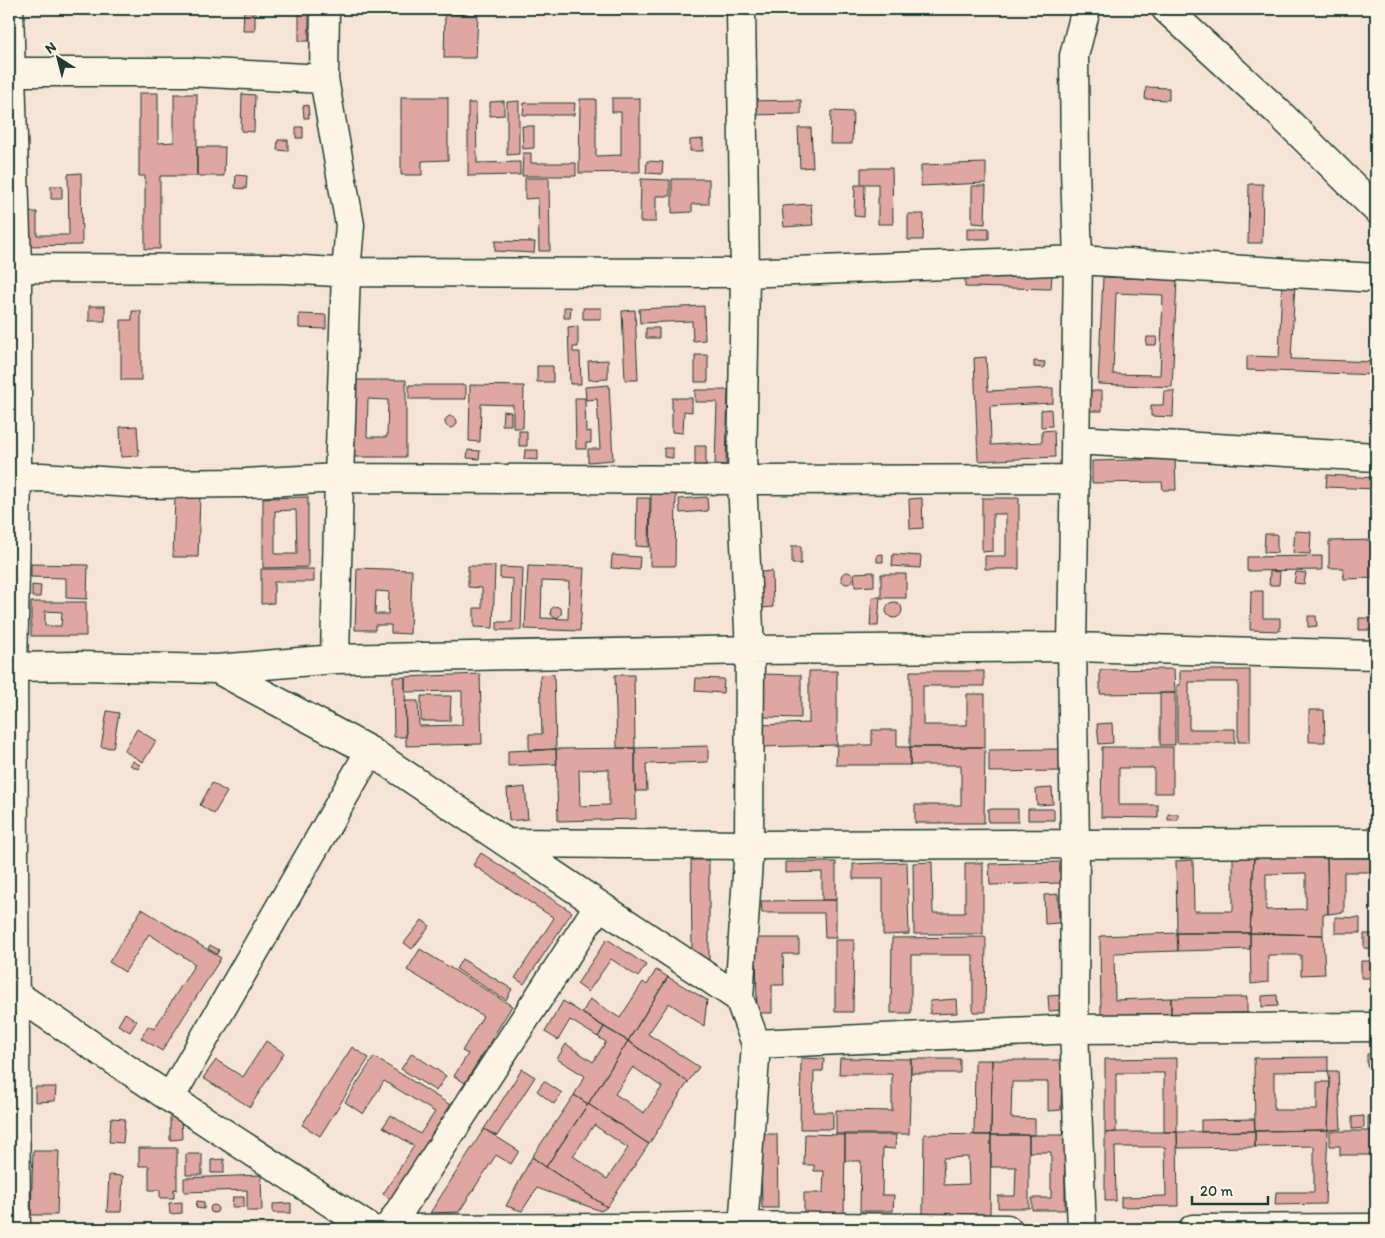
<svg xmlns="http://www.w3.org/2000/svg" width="1385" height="1238" viewBox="0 0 1385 1238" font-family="Itim,sans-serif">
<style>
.building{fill:#e0a6a1;stroke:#1f3d34;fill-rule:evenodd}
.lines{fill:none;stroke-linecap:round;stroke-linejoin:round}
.minor-casing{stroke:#1f3d34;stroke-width:31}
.minor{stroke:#fcf5e5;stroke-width:28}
</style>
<rect width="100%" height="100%" fill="#f6e5d7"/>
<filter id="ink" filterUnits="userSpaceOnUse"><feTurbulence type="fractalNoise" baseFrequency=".02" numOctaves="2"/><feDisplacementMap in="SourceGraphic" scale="10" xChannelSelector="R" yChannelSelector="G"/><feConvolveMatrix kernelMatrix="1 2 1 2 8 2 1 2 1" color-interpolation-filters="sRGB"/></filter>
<g filter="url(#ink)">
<!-- building -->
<path class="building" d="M244,9H255V31H243Z
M299,9H309V41H299Z
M453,9H478V12L452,10Z
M445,14L478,15L476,58H444Z
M1146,87L1169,88V100L1145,99Z
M139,93H158V143L174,142V94H197V176H160V249H145V176H139Z
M242,94L255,95L254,132L241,131Z
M401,97H448V160L422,161V175H401Z
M612,98H640V172L579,173L580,99H596V156L621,155V112H612Z
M801,100V114L749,115L748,101Z
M504,101V115L490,116V102Z
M519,101V154L507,155V102Z
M468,103H476L477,163L520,162V175L468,176Z
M524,103H575L574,115H523Z
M308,105L309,118H304L303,106Z
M831,111L853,112L852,144H830Z
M522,126H534V148L523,149Z
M296,127H303V138H296Z
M798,128H811L813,167L800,168Z
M703,139V151H690V140Z
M278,140H288V151L277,150Z
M197,147H225L224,176H197Z
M523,153H531V163H576V176H522Z
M647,161L663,162L662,174L646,173Z
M986,163V183L921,186V165Z
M861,168H892L893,224H878V184H861Z
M81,173L82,245L25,246V212H37V235H69L68,174Z
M236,175L247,176L246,189L235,188Z
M525,178H549L550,251H539L538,198L525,199Z
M641,179L670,180V196H656V222H640Z
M672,179H709V204H692V212L672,213Z
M1249,184H1263L1262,243H1248Z
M855,185H865L864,217L854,216Z
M51,186H62V199H51Z
M972,186H986L985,224L972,223Z
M811,204L813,225L784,227L782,206Z
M908,214H924L923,240H908Z
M967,228H989V239H967Z
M495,241L535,242L534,253L495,251Z
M965,274L1052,275L1051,289L965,287Z
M1103,277L1177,280L1172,387L1098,384ZM1116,293L1163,295L1160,375L1113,374Z
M1282,282H1295L1291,359L1376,362V375L1247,370V356L1279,357Z
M89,306H105V321H89Z
M704,306L705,340L693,341L692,321L640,323L639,309Z
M564,307H571L570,318H564Z
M583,308H601V319H583Z
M635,310L638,380H625L622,311Z
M132,311H141V380H121V320H132Z
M299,314L326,315V329L299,328Z
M578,326V347H573V352H580L581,384H570L568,327Z
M646,328H659V338H646Z
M1147,337H1157L1156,345H1146Z
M695,355H708V382H695Z
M986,357L988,391L1053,388V403L990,406L991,445L1042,442V431L1054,430L1055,457L978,461L974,358Z
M608,360V379L589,380L588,361Z
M1034,361L1045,362L1044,368L1034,367Z
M537,366H553V382H537Z
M345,380H406V457H344ZM368,399L388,400L387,437H367Z
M409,385H466V399H409Z
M470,385L524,386L523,428H513V405L481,404L480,442L469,441Z
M609,385L613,460L588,462V449H600L597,399L586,400L585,387Z
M695,390H728L726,465L715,464L717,402H695Z
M1090,391H1102V411H1090Z
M1164,391H1174L1173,417L1151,416V405H1163Z
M575,398H585L586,432L591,431V443H586V449H576Z
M672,398H692V412L684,411L683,433L672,432Z
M1051,409L1052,426L1041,427V410Z
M503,411L511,412V425H502Z
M445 422a6 6 0 1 1 12 0a6 6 0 1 1-12 0Z
M137,426L139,456L121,457L120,427Z
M519,431H527V446H519Z
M695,446H706V466H695Z
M664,448H673V458L664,457Z
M468,450L480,451L479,459L467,458Z
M525,450H538V460L524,459Z
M1175,459L1176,490H1163L1162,482L1092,483V461Z
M1327,475L1376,478V489L1326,487Z
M651,494H676L675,566H650Z
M175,497H200L198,557H173Z
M308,497V567L263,568V498ZM296,510L297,554H275V511Z
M707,497L708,511L680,513L679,499Z
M637,498H650L649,547L636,546Z
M922,498L923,528L910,529L909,499Z
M982,498H1019V569H985V556H1006V514H993V551L982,552Z
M1295,531L1311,532L1310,554L1293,553Z
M1265,534H1277V553L1264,552Z
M1376,540V578L1344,579L1343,568H1329V541Z
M792,546H801V564H792Z
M883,554V562H877V555Z
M893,554L921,556L920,568L892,566Z
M612,555L640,557L639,570L611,568Z
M1322,556V570L1247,571V557Z
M31,564L88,565L87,599L66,598V578L31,577Z
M468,566H495L493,628L474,627V608H482V588L468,587Z
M528,566L584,568L580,631L525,629ZM542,581L569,582L568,619L541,618Z
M500,567L523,568L521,630H497V622H512L513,579L500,578Z
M357,568L412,570L410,634L391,633V625H375V630H355ZM376,591L389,592L388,614H375Z
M261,569H314V582H274V603L261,604Z
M772,571L773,607L762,608L761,572Z
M1270,571L1280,572L1279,585H1269Z
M841 578a6 6 0 1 1 12 0a6 6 0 1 1-12 0Z
M874,572V586L855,587L854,573Z
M1296,572L1306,573L1304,584L1294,583Z
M881,574H906V598H881Z
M32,585L41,586L40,597H32Z
M1251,591H1263V618H1280V631L1250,630Z
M872,597H880L878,626H870Z
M31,602H86V636H31ZM45,611L62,612L61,626H45Z
M886 610a8 8 0 1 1 16 0a8 8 0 1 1-16 0Z
M550.5 612a5.5 5.5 0 1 1 11 0a5.5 5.5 0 1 1-11 0Z
M1308,616H1316L1317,626L1308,627Z
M1359,618H1376V630H1359Z
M1174,669L1175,693L1100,694V670Z
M1180,670H1250V742H1238V682H1189V729H1235V743H1177V685H1180Z
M809,671H837V745L760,747V725L809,723Z
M910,671H984V686H923V725H967V694H985V747H910Z
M480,674L482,744L406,746L405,701H418L419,726L462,725V691L405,692V677Z
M554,674L556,749L529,751V734H542L540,675Z
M763,674L801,675V718L763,717Z
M615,675H634L635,748H617Z
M393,677H405L406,737H394Z
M696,678L724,679L723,693L695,691Z
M1160,693H1175V745H1160Z
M421,696H451L450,721H421Z
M1309,710H1324L1325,742H1309Z
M107,711L119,713L113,748L101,747Z
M1112,723L1113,743L1099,744L1097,724Z
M137,729L156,741L143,762L124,751Z
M872,730H897V747H910V765H836L837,745H872Z
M708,746V762L646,764L647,791H635V748Z
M910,747H985L984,823H915V805H961V765H910Z
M1102,747H1173V793H1154V768H1119V805H1158V818L1101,817Z
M635,748L636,819L558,821L556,749ZM609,769V805L580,806L579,770Z
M556,749L557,764L508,766V751Z
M1060,749V771L989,772V750Z
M133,761L140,765L138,769L130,765Z
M212,783L227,792L214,814L200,805Z
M525,787L528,819L509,821L507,789Z
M1052,788L1053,804L1037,805L1036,789Z
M988,809H1018V822H988Z
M1028,809H1054V820H1028Z
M1168,814H1178V820H1168Z
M481,853L572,912L524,984L515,978L554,918L473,865Z
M1254,857L1327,858L1328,914H1323V935L1250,933ZM1306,873V909L1266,910V874Z
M1254,857L1250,933H1177L1176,861L1193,860L1194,911H1233V858Z
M1327,858H1376V872H1344V912L1328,914Z
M691,860H709V961L692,949Z
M785,862H836V900H822V872L785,873Z
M907,862L909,934L883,935V879H853V864Z
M932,862L933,913H965V863H983V934H914L913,863Z
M1062,862V883L990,885L989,864Z
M1058,894L1059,923L1045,924L1044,895Z
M836,900V938H825L824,913H762L761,901Z
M142,909L221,958L162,1051L141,1038L148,1026L154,1029L195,964L149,934L125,972L109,962Z
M1335,917L1360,918V933H1335Z
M422,920L430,926L412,949L404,943Z
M1177,933H1250V949L1178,951Z
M1177,933L1178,951L1114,953L1115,1000L1171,998V1014L1101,1016L1100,936Z
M1250,933L1323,935L1325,974L1301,975V955H1268V982L1251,984Z
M1364,934H1376V949L1364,948Z
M986,937L985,1012H973V955H911V1013H891L892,938Z
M756,938H799V954H783L784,985H772V1013H757Z
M607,939L646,965L638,977L611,959L588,992L577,984Z
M835,940H854L853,1012H835Z
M210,945L219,950L217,954L208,949Z
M420,949L512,1006L465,1083L454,1076L468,1054L462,1051L483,1016L407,970Z
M462,959L512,989L506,1000L456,969Z
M1361,961H1373V978H1361Z
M656,970L668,977L628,1041L582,1013L590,999L620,1018L643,982L647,985Z
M668,977L707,1000L704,1026L669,1003L648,1034L699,1067L688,1082L628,1041Z
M1372,994H1376V1007H1372Z
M1063,995L1064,1010L1049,1011L1048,996Z
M1277,995L1278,1006L1262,1007V996Z
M1247,997V1013L1171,1014V998Z
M956,999L957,1013L930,1014V1001Z
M563,1001L604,1027L598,1037L570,1020L558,1040L545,1032Z
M125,1013L137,1021L130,1032L118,1025Z
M604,1027L628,1041L588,1104L574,1095L585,1076L557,1059L566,1044L593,1062L606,1042L598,1037Z
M266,1041L284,1053L250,1107L203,1078L216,1060L243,1077Z
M628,1041L688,1082L649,1144L588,1104ZM633,1067L662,1087L644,1113L615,1094Z
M352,1047L369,1058L320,1136L302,1125Z
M412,1053L446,1076L436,1091L401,1069Z
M1367,1054H1376V1066H1367Z
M374,1057L452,1106L392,1200L383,1194L414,1146L383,1127L391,1115L420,1134L435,1112L384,1081L363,1114L345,1102Z
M1328,1057V1071L1274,1072V1110H1317V1082H1330L1328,1130L1255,1131L1254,1058Z
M801,1058L824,1059L823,1071H814L813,1112H833V1129H800Z
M840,1058L911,1059L909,1134H836V1110L892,1111V1074H839Z
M1177,1058V1132H1164V1073H1116V1132L1105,1133V1059Z
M911,1059H960V1073H911Z
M975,1060H992L991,1135H974Z
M992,1060H1062L1061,1110L1048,1111V1082H1012L1011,1118L1035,1119V1135H991Z
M522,1069L535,1077L497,1136L484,1129Z
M1328,1071H1338L1341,1129L1328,1130L1330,1082Z
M544,1081L562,1093L554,1104L537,1091Z
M35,1087H56L55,1101L35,1102Z
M574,1095L588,1104L546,1167L532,1157Z
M588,1104L649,1144L607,1207L546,1167ZM594,1125L628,1148L607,1179L573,1156Z
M170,1114H181L182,1139L170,1140Z
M1364,1116V1128L1352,1129V1117Z
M1368,1116H1376V1130H1368Z
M111,1118L125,1119L123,1143L109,1142Z
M1254,1119L1255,1131L1201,1132V1120Z
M484,1129L519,1151L511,1164L496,1155L459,1212L430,1213Z
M1328,1130L1325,1204L1275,1205L1276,1192H1314V1146L1255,1147V1131Z
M1255,1131V1147L1178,1148L1177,1132Z
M1330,1131H1376V1155H1340V1146H1330Z
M1116,1132H1177L1178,1206L1121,1207V1197L1166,1196L1165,1147H1115L1116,1201H1105V1133Z
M761,1134H777L778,1208H762Z
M805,1134L845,1135L844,1216H804V1193H823L824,1171H814V1165H804Z
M924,1134L991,1135L990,1214H923ZM968,1157L969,1184L944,1185L943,1158Z
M845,1135H896L895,1149L883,1148L882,1195H894L893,1211H860L861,1161H845Z
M991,1135H1029V1208H998V1196H1015L1016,1167H991Z
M1029,1135H1065V1210H1032V1198H1051V1152H1029Z
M139,1148H177V1190L174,1189V1198H160V1190H149V1166H139Z
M33,1151H59L57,1215H31Z
M186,1154H202V1175H186Z
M532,1157L546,1167L607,1207L601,1211L537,1188L522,1211L506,1206Z
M224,1159V1173H211V1160Z
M109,1175L123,1176L121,1212H107Z
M261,1175L262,1211H247V1190L184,1192V1178Z
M233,1197H244V1207H232Z
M197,1201L204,1202V1209L196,1208Z
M182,1202V1213L170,1214L169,1203Z
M291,1203V1213H273V1204Z
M210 1209a4 4 0 1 1 8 0a4 4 0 1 1-8 0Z"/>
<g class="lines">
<defs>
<path id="minor" d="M9,9L17,268V478L13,667L16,1229
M325,9L324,79L350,225L346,272L339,478L335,659
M741,9L745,273L742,480L750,650L749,845L739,998L756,1044L743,1229
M1166,9L1276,110L1376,209
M9,72H190L324,79
M9,268L285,269L336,272L745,273L1078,260L1376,278
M1075,440L1376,457
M9,478L41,477L146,484L246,483L339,478L742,480L1075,479
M9,667L79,666L217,669L335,659L750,650L1072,647L1376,655
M217,669L370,751L599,905L739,998
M507,843L749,845L1376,843
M14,993L170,1098L371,1229
M756,1044L1074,1029L1376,1027
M170,1098L370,751
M384,1229L634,1228L743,1226L1007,1229
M388,1229L599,905
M1082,1229L1074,1029L1075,844L1072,647L1078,260L1075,169L1074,56L1086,9
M1193,1229L1376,1228"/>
</defs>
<!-- minor casing -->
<use href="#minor" class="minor-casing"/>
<!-- minor -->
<use href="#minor" class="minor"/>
</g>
</g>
<!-- margin -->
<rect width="1385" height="1238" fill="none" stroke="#fcf5e5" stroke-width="30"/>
<rect x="15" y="15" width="1355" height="1208" fill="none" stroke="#1f3d34" stroke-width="2" filter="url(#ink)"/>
<!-- north arrow -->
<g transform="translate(58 58) rotate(324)" stroke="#fcf5e5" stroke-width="4" paint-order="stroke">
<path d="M0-4L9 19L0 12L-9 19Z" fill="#1f3d34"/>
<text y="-8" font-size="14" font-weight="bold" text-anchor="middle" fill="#1f3d34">N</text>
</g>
<!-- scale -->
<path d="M1192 1196v8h76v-8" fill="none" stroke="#1f3d34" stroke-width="2.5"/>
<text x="1200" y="1196" font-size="15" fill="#1f3d34" stroke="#fcf5e5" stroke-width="4" paint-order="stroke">20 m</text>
</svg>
